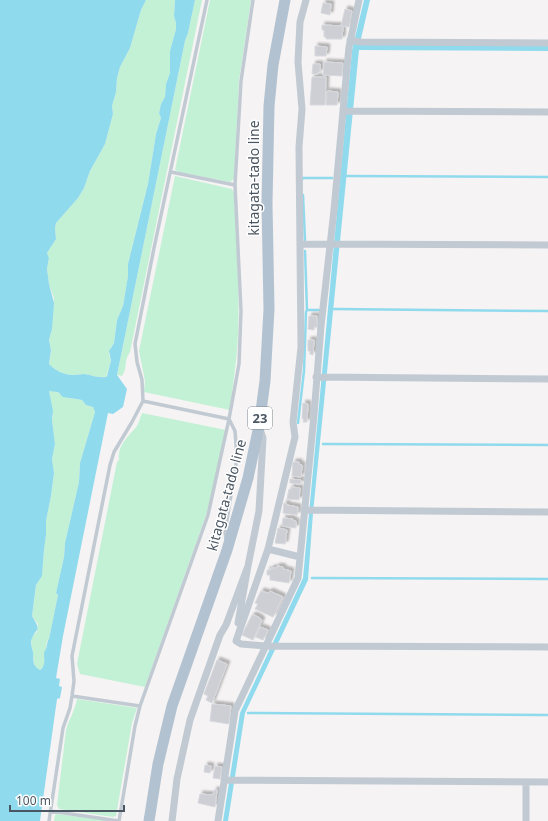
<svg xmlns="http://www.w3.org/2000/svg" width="548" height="821" viewBox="0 0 548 821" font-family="'Noto Sans',sans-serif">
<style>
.green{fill:#c3f1d5}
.water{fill:#90daee;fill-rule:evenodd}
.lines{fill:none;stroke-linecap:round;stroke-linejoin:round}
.stream{stroke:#90daee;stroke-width:2.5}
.building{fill:#cdcfd5;stroke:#d7d9de;filter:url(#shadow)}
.lane{stroke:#c1cad2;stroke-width:3.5}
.street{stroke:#c1cad2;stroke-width:7}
.primary{stroke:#b3c2d1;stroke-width:11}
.labels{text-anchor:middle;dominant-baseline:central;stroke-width:3;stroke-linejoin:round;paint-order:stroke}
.shield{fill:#fff;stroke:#808990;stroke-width:1}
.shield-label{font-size:13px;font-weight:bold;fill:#4a5661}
.street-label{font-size:14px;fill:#4a5661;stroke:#fff}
</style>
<defs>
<filter id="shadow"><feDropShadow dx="3" dy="-3" stdDeviation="1" flood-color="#0004"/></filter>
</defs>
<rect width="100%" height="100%" fill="#f5f3f3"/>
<!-- green -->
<path class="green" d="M146,0H175L174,16L176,23V29L170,51V73L166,84L165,97L161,104L159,113L161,118L156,134L148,184L128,264V276L123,306L117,320L114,343L111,347L109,354L111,361L110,365L106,377C97,378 92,375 84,374C81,374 78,375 75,375C64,375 56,371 49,364L51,350L49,340L51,333L54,298L49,284L47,269L49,258L47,253L56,239L55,228L56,223L78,198L84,188L90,171L105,144L113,114L112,106L116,92L117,78L120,67L130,48L141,10Z
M195,0H202L130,352C123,362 128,368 122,376L117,375L185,41L188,33Z
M210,0H251L239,81L234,179L230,182L179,172L175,170Z
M175,176L232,189L234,193C236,240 240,287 238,334C237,359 233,384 230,410L144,392L145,381L139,351Z
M49,391C59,390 56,392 63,396C68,399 77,399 82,400L86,405L93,407L95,412L80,463L79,482L65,543L64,557L56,593L58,595L49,640L47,641L44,665L42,668L40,670C32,666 34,660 33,653C32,643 28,639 37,632L38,624L32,616L36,585L42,576L44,550L46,535V521L51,496L54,473L52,459L55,444L52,420L53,416Z
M142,413L226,430L216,478L206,515L145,687L80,674L77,664L117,462L119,460C117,445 129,436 137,426C139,422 140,418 142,413Z
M77,699L137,708L132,723L116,816L113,817L59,809L57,805L66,730C69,719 75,711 77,699Z
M57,814L111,821H54L55,815Z"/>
<!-- water -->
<path class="water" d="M0,0H146L141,10L130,48L120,67L117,78L116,92L112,106L113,114L105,144L90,171L84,188L78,198L56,223L55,228L56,239L47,253L49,258L47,269L49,284L54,303L52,329L49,340L51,350L49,364C56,371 64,375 74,375C77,375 81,374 84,374C93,375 96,378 106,377L107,376L111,361L109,351L114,343L117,320L123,306L128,276V264L148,184L156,134L161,118L159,113L161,104L165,97L166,84L170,73V51L176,29V23L174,16L175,0H195L188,33L185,41L117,375L127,389L123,407L113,414L108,413L63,636L56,678L60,679L59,686L62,687L60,698L57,699L40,821H0ZM49,391L58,392L63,397L82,400L86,405L93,407L95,412L80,463L79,482L65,543L64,557L56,593L58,595L49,639C46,643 48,648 44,652C44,658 46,666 40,670C31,665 34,659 33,652C32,648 31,645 31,641C35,627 43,633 32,616L36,585L42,576L44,550L46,535V521L51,496L54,473L52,459L55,444L52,420L53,411Z
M364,0H370L360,43L548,45V51L359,50L313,513L308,580L245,713L228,821H223L240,713L303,578L352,50Z"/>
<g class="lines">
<!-- stream -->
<path class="stream" d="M346,176L548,177
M302,180V178H332
M303,195L305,240
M305,251L307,310
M333,309L548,311
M298,423L304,371L306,312L307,310H319
M323,444L548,445
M312,578L548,579
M248,713L548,715"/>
</g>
<!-- building -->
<path class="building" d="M323,3L331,4L330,15L321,13Z
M345,9L352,11L349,27L341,26Z
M322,25L343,26L342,39H326V37H324V30H322Z
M315,46L327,47L326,56H315Z
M324,62L343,63L342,76L323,75Z
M313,64H320V72H318V74H312Z
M312,77H326L325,105H310Z
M327,91L338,92L337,105H326Z
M309,316H317V327H314V330L308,329Z
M308,340H314L313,355L310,354V351H308Z
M303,403L308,404L307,422H303L304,419H302Z
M293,462H299V464L302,465L301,477L292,476Z
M290,479L301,480V484L290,483Z
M291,487L300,488L299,500L287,499L289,489L291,490Z
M284,503L287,504V505L298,507L297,515L283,513Z
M283,518L293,519V521H296V528L282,526Z
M278,528L287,530L285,544L275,543Z
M277,566L283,567V569L291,571L289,583L270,580V575H267V570H271V568H276Z
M261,591L268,593L270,591L283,597L273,617L255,609L258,604L255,603Z
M252,615L254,616V615L260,618V619L262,620L253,640L242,635Z
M260,627L268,630L263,640L256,637Z
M217,660L227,664L212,703L206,700L208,696L204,694Z
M212,704L231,706L229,724L210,721Z
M205,765L211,766L210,773L204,772Z
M215,766L222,767L220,779L213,778Z
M214,790H217L215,807L198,803L200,794L213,795Z"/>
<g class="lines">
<!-- lane -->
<path class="lane" d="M171,172L235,185
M143,401L229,419L235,431L237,458L225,532L226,539
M72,696L140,706
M50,811L119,821
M49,821L63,728L70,708L72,696L74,681L72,656L110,465L114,452L132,422L143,401L142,380L137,362L135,344L154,248L207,0
M119,821L135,726L140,706L208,515L229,419L239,364L241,311L235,185L241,81L253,0"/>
<!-- street -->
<path class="street" d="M306,0L300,22L298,62L302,109L299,147L301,347L293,422L295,437L268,549L236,641L241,644L265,646L548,647
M350,40L361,42L548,43
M343,111L548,112
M300,244L548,245
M316,377L548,379
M304,510L548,512
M268,549L300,557
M238,623L248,566L259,511L263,438L260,429
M224,780L548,782
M172,821L177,779L190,720L220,635L226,625L248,566
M218,821L235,711L298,578L314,415L321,326L334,210L346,78L349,47L359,0
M526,821V782"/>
<!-- primary -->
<path class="primary" d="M149,821L158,764L172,706L227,550L248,478L259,426L265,381L269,309L267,203L269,106L273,65L285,0"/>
</g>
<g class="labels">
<!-- shield labels -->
<rect class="shield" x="248" y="407" width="24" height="22" rx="3"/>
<g class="shield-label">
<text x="260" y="418">23</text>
</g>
<!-- street labels -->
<g class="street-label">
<text transform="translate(253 178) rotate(-90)">kitagata-tado line</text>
<text transform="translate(226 495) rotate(-75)">kitagata-tado line</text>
</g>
</g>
<!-- scale -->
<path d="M10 805v6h114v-6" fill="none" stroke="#4a5661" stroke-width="2"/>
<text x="16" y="805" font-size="12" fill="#4a5661" stroke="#ffffff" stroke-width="3" paint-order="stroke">100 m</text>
</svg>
